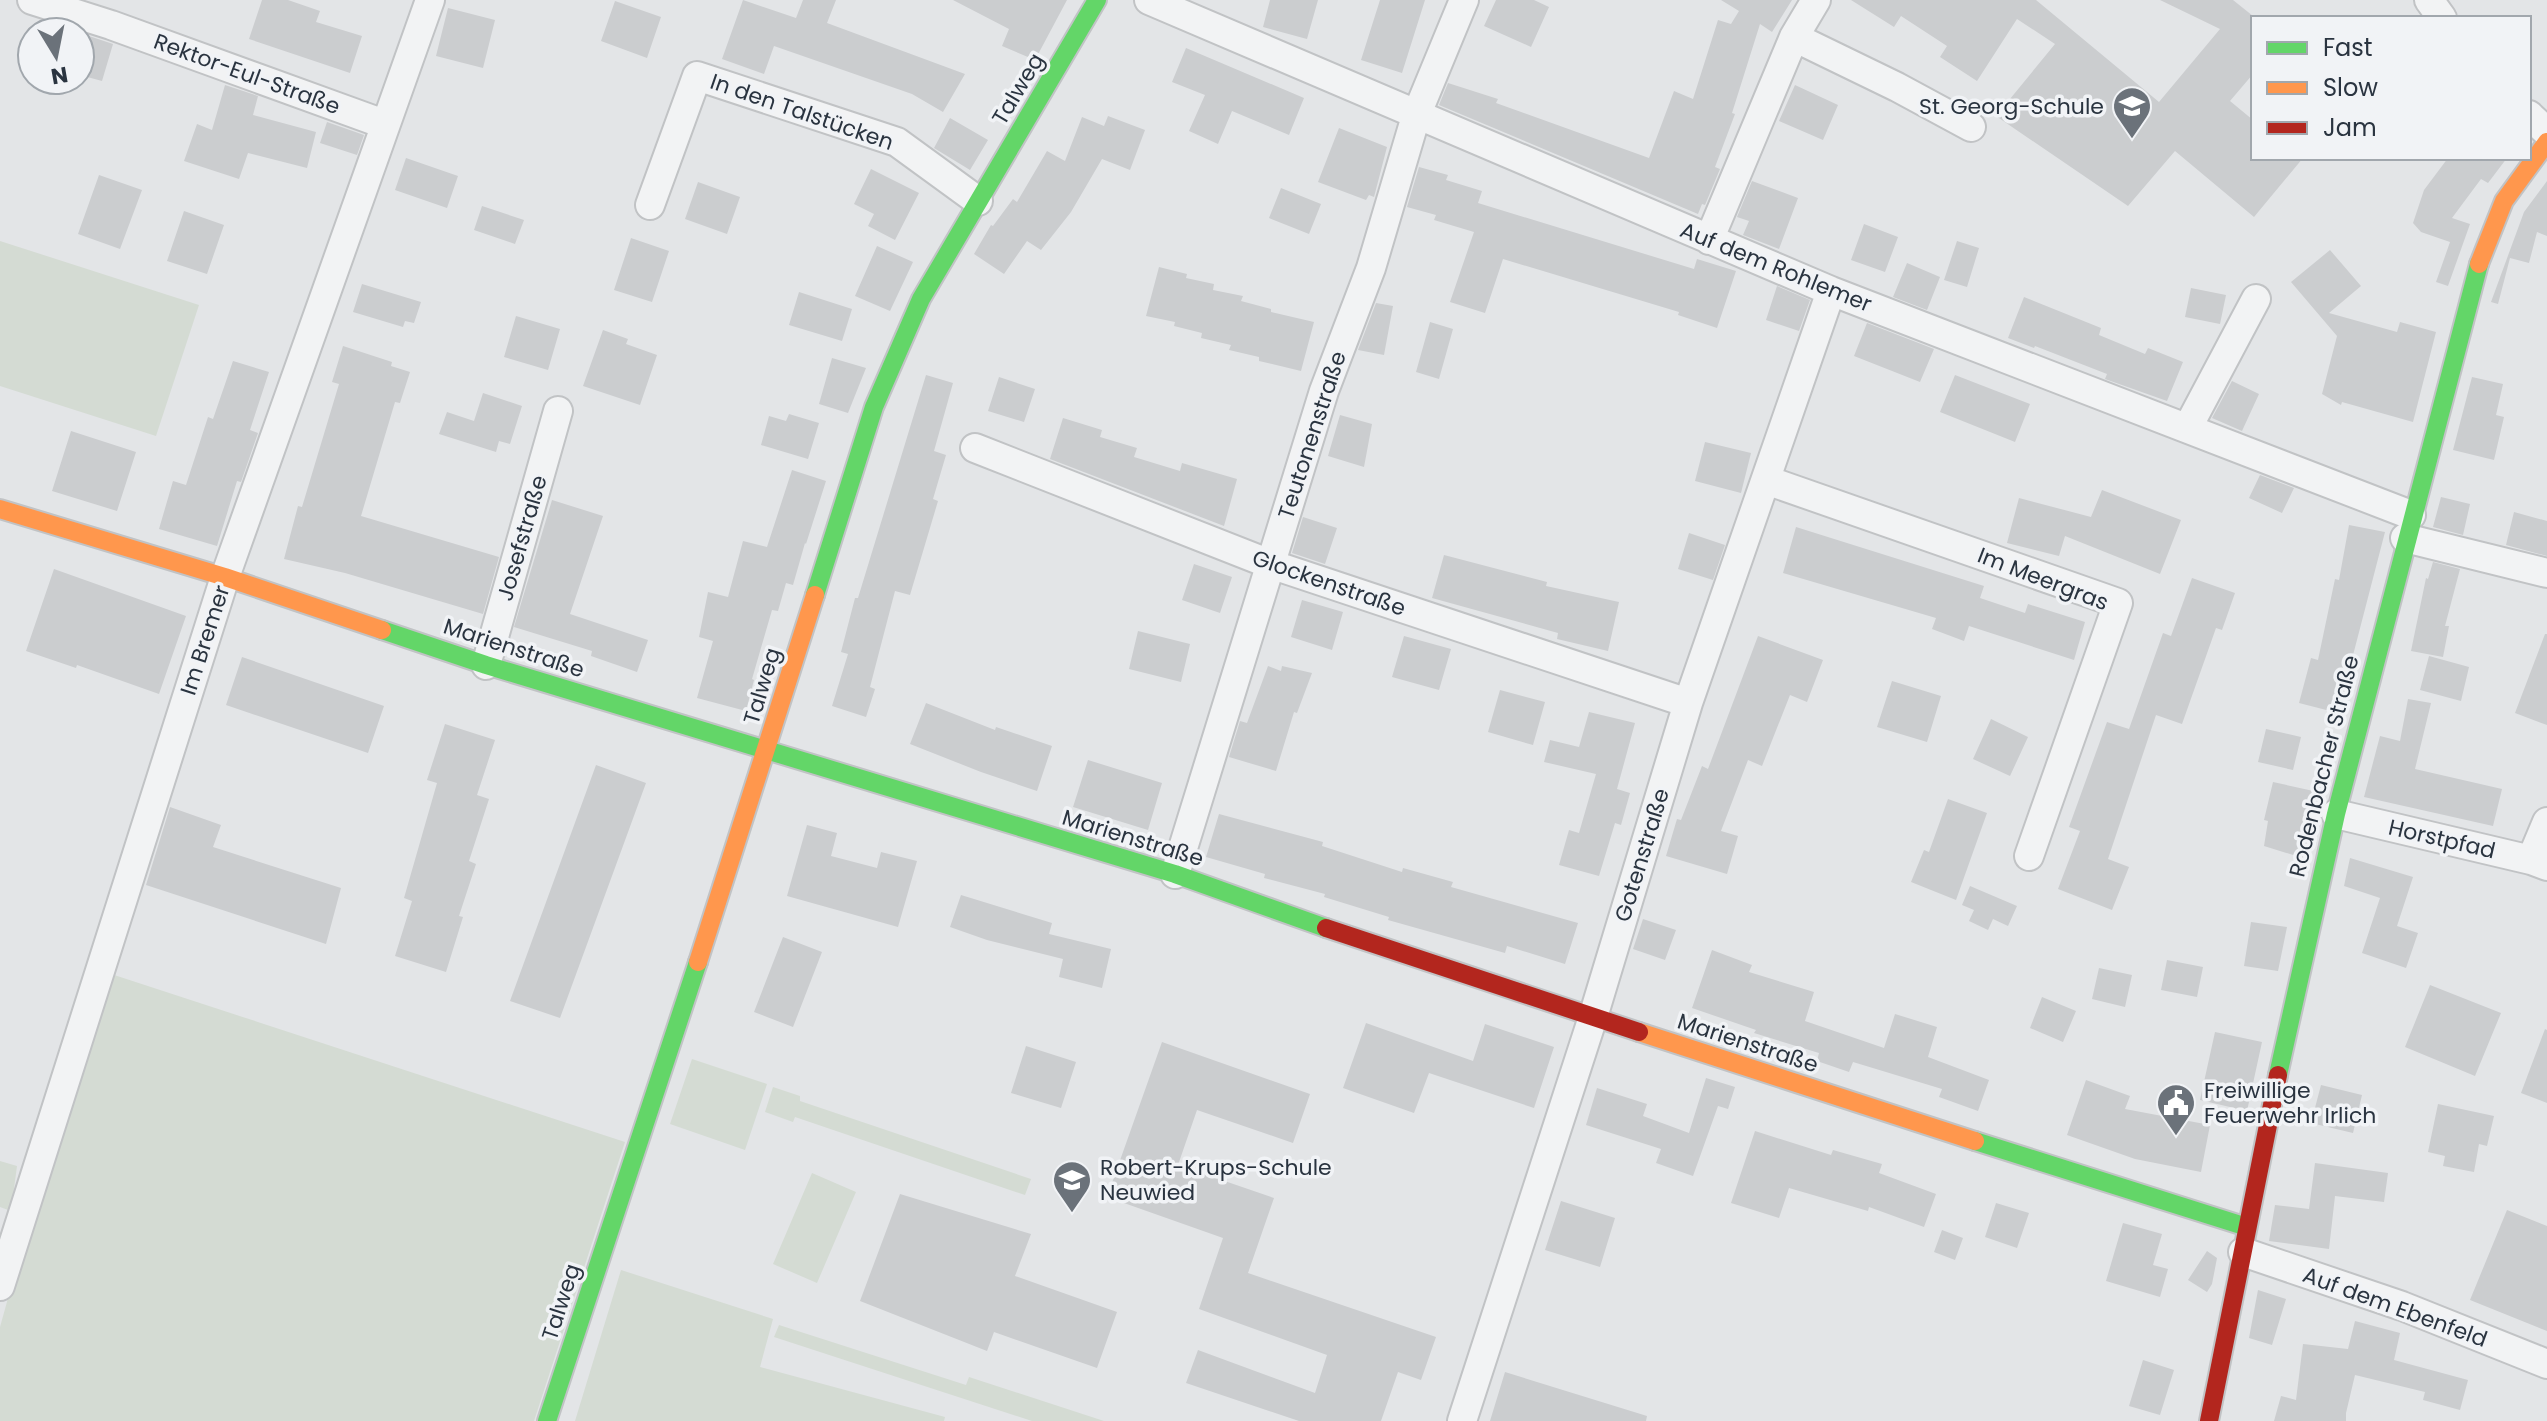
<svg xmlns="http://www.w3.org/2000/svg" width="2547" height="1421" viewBox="0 0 2547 1421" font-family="Poppins,sans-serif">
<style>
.green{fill:#d4dbd3}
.building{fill:#cbcdcf}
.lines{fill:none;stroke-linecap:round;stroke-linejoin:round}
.street-casing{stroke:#c1c3c5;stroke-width:32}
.fast-casing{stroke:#c1c3c5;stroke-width:22}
.slow-casing{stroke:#c1c3c5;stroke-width:22}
.jam-casing{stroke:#c1c3c5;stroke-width:22}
.street{stroke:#f2f3f4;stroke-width:28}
.fast{stroke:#63d668;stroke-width:18}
.slow{stroke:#ff974d;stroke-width:18}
.jam{stroke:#b3261e;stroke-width:18}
.labels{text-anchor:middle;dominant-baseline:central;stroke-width:7;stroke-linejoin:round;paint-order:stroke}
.street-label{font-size:22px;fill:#2a3440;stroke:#f1f3f6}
.poi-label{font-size:22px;fill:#2a3440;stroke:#f1f3f6;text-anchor:start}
</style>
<rect width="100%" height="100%" fill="#e3e5e7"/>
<!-- green -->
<path class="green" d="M0,241L199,305L156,436L0,386Z
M105,972L625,1142L534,1421H0V1327L15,1273L63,1135Z
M692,1059L767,1084L745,1150L670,1124Z
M773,1087L800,1096V1101L1031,1179L1025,1195L795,1117L793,1122L765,1112Z
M0,1161L17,1166L11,1211L0,1207Z
M812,1173L856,1192L817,1283L773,1264Z
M621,1270L773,1319L760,1367L945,1417L944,1421H575Z
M779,1325L966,1385L969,1377L1104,1421H1032L774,1337Z"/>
<!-- building -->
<path class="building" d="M262,0H288L320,11L316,22L362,36L350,73L249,39Z
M743,0L796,18L803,0H836L827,23L965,74L943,112L912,94L774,46L764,74L722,59Z
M953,0H1067L1035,60L1002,46L1009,29Z
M1270,0H1318L1307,39L1263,27Z
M1380,0H1425L1402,73L1361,60Z
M1496,0H1534L1549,7L1531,47L1484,26Z
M1721,0H1792L1772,32L1760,24L1732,113L1735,114L1715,167L1720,169L1705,205L1702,204L1698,214L1439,105L1448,83L1498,99L1496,103L1649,158L1674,91L1693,99L1718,20L1731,24L1739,11Z
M1851,0H2036L2159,102L2220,29L2160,0H2233L2253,16V74L2230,101L2253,120V158H2303L2254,217L2175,151L2128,206L1996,116L2055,44L2017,19L1977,81L1940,57L1947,46L1901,16L1894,27Z
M615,1L661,17L647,58L601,41Z
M448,8L495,20L483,68L436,56Z
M80,33L113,44L102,81L80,75Z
M1186,48L1304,98L1289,135L1232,111L1218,144L1189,131L1205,95L1172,82Z
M225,85L258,96L253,115L316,132L307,168L248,153L239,179L184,161L197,124L212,130Z
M1795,85L1838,105L1823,140L1779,121Z
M1108,116L1145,130L1130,170L1102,159L1071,212L1041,250L1027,241L1004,274L974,254L991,225L993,226L1013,199L1017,202L1047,151L1065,161L1082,117L1104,126Z
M950,118L988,140L970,170L934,148Z
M327,122L364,135L357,155L320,143Z
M1339,128L1387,147L1374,197L1369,195L1366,200L1318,182Z
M406,158L458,176L447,208L395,190Z
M2448,158H2507L2488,183L2481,179L2452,218L2470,224L2448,286L2436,282L2450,242L2421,232L2413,223L2424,190Z
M1419,167L1448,175L1446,180L1482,191L1478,203L1694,269L1697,259L1736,271L1717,328L1678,315L1679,312L1503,259L1485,313L1450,302L1474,232L1434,220L1436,215L1407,207Z
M871,169L919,193L895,240L868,226L874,214L854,204Z
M99,175L142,190L120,249L78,234Z
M1752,181L1798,198L1779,249L1743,235L1749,221L1737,217Z
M2547,181V236L2537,232L2529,263L2510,258L2498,304L2491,302L2524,212Z
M698,182L740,197L727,234L685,219Z
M1281,188L1321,204L1309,234L1269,218Z
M482,206L524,220L515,244L474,230Z
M184,211L224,225L207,274L167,261Z
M1864,224L1898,237L1885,272L1851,260Z
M631,238L669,251L652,302L614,290Z
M1957,241L1979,248L1967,287L1944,280Z
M877,246L913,262L890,311L855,296Z
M2330,250L2361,286L2329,313L2397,332L2400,322L2436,332L2413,422L2342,402L2341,405L2322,394L2337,336L2291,282Z
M1907,263L1940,277L1927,310L1893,297Z
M1159,267L1187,274L1186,278L1214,284L1213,290L1243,296L1241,301L1271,309V312L1314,322L1301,371L1259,361V357L1229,350L1231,345L1201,338L1202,333L1174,326L1175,322L1146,316Z
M362,284L421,302L414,323L405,321L403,327L353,312Z
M1777,286L1810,300L1799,331L1766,320Z
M2191,288L2226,295L2220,324L2185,317Z
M799,292L852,309L842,341L789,325Z
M2024,297L2101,328L2099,335L2145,354L2148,348L2183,362L2167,401L2105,379L2107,374L2035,346L2034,348L2008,338Z
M1376,303L1393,306L1384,355L1358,350Z
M516,316L560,329L548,370L504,357Z
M1430,322L1453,329L1439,379L1416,372Z
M1867,323L1934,349L1920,382L1854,356Z
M603,330L628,339L626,344L657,355L640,405L583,386Z
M343,346L392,362L391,366L410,372L400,403L395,402L361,516L499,557L483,614L345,573L284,559L298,506L302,507L339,384L332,382Z
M832,358L866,368L848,413L819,404Z
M233,361L269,372L250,430L258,433L241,482L237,481L217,546L159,529L173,481L186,485L208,417L213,419Z
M926,375L953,383L934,451L946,455L933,499L938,501L910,595L895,591L870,687L875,689L866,717L832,706L848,654L841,652L855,598H858Z
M1955,375L2030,404L2015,442L1940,412Z
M999,377L1035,389L1024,422L988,411Z
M2472,377L2503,384L2496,415L2504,417L2494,460L2453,450Z
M2232,381L2259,394L2242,431L2212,418Z
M483,393L522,406L510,444L499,441L496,452L439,434L447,412L474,421Z
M789,414L819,423L808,459L761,445L769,416L786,421Z
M1340,415L1372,424L1364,467L1328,456Z
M1063,418L1102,430L1100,437L1137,448L1134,457L1180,471L1182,463L1237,479L1224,526L1050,459Z
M71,431L136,452L117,511L52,491Z
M1705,442L1751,453L1741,493L1695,481Z
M792,470L826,481L806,544L805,543L793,585L786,583L778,611L772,610L752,679L754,680L746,711L697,698L713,641L699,637L708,592L728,597L743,541L767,547Z
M2260,475L2294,488L2282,513L2249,498Z
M2102,490L2181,520L2160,574L2065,536L2059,556L2007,543L2019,498L2091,517Z
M2441,497L2470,504L2463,535L2433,527Z
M552,500L603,516L570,614L648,640L637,672L591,656L592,651L514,627Z
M2514,512L2547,521V556L2506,545Z
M1303,517L1337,528L1325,564L1292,553Z
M2349,525L2385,532L2338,713L2299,703L2311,658L2318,660L2335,579L2339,580Z
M1796,527L1984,586L1980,598L2025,613L2028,604L2085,622L2074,660L1969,626L1964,641L1932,629L1936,618L1783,573Z
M1689,533L1725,545L1713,580L1678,569Z
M1444,555L1547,582L1546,586L1619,602L1608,651L1557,639L1558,633L1432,598Z
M2433,562L2460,569L2445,626H2449L2443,657L2411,651L2426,578L2428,579Z
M1194,564L1232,577L1220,613L1182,600Z
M54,569L186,616L159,694L77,665L76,668L26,651Z
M2192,578L2235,593L2222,630L2216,628L2182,724L2156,715L2108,859L2129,867L2112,910L2058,889L2080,831L2069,827L2107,722L2129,729L2163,633L2171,636Z
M1302,600L1343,612L1332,650L1291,637Z
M1138,631L1190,644L1181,682L1129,669Z
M2545,634H2547V725L2515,713Z
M1404,636L1451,649L1439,690L1392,677Z
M1758,636L1823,660L1807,702L1790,695L1762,766L1748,760L1721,831L1738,836L1727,874L1666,856L1677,819L1681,820L1702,766L1708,769Z
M2429,656L2469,667L2461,701L2420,690Z
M242,657L384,706L368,753L226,705Z
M1268,666L1281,671L1282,666L1312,673L1297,713L1294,712L1276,771L1229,757L1240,721L1247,723Z
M1892,681L1941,696L1927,742L1877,727Z
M1500,690L1545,702L1533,745L1488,732Z
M2408,699L2431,703L2415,769L2502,789L2493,826L2364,797L2380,736L2400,741Z
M926,703L995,730L996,727L1052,746L1037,791L981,772L910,744Z
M1589,712L1635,723L1617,789L1630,793L1621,825L1615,823L1599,876L1559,865L1569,830L1579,833L1596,774L1544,762L1550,740L1579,747Z
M1991,719L2028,737L2010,776L1973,759Z
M445,724L495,740L477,795L489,799L469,861L476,864L459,916L463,917L446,972L395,956L412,901L404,898L437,783L427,780Z
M2266,729L2301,737L2293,770L2258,762Z
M1088,760L1162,783L1148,830L1073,807Z
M596,765L646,783L560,1018L510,1001Z
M2273,782L2318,792L2303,858L2264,846L2268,821L2264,820Z
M1948,799L1987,813L1956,900L1911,882L1924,850L1929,852Z
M170,807L221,825L213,847L341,888L326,944L146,885Z
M1219,814L1323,842L1322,846L1402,872L1403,868L1453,882L1451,887L1578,923L1565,964L1507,946L1505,953L1388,920L1389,917L1324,897L1325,894L1264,878L1265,874L1206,857Z
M807,825L837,833L831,856L877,868L881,852L917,861L898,927L787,896Z
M2350,858L2413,877L2397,926L2418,933L2406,968L2362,953L2380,898L2344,886Z
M1970,886L2017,906L2008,926L1993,919L1988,930L1969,921L1974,910L1962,905Z
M961,895L1052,923L1049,934L1111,949L1102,988L1059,977L1063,959L987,940L950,927Z
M1643,919L1676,930L1665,960L1633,949Z
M2251,922L2287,927L2278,971L2244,966Z
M783,937L822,952L793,1027L754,1012Z
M1712,950L1752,965L1749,972L1814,992L1805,1021L1884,1048L1895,1014L1937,1027L1928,1057L1989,1080L1978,1111L1939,1097L1942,1089L1853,1062L1849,1072L1817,1061L1819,1053L1754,1033L1756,1030L1692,1008Z
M2167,960L2203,967L2197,997L2161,990Z
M2099,968L2132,975L2125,1007L2092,999Z
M2430,985L2501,1013L2475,1076L2405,1047Z
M2042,997L2076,1011L2063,1042L2030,1028Z
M1366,1023L1473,1061L1485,1024L1554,1047L1534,1108L1429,1073L1414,1113L1343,1088Z
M2545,1029L2547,1030V1103L2521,1093Z
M2215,1032L2262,1042L2247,1111L2200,1100Z
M1162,1042L1310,1094L1293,1143L1197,1110L1178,1165L1274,1198L1248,1273L1436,1337L1421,1380L1398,1372L1381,1421H1299L1186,1383L1198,1350L1315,1393L1327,1355L1199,1309L1223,1238L1107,1197Z
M1026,1046L1076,1062L1061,1108L1011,1093Z
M1706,1078L1735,1087L1728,1109L1718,1106L1693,1176L1656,1163L1661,1149L1586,1125L1597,1088L1647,1104L1643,1116L1689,1133Z
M2086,1080L2130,1096L2125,1109L2210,1125L2201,1172L2135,1159L2067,1135Z
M2321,1085L2362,1095L2353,1133L2311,1123Z
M2438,1104L2494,1116L2487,1146L2479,1144L2474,1172L2443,1166L2445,1156L2428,1152Z
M1755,1131L1831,1155L1833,1150L1882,1164L1879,1173L1936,1194L1924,1227L1869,1207L1868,1211L1789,1188L1779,1218L1731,1203Z
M2315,1163L2388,1173L2384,1202L2335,1196L2329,1249L2269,1241L2275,1205L2309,1209Z
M900,1194L1031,1234L1015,1276L1117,1312L1097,1368L994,1332L987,1351L860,1301Z
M1561,1201L1615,1218L1600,1267L1545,1250Z
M1996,1203L2029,1213L2017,1248L1985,1237Z
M2507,1210L2547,1226V1331L2470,1300Z
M2123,1223L2162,1234L2153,1265L2168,1269L2160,1297L2106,1281Z
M1942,1230L1963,1238L1955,1260L1934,1252Z
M2207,1251L2217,1258L2212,1284L2207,1292L2188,1280Z
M2258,1290L2286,1299L2272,1345L2249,1338Z
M2355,1321L2400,1333L2394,1360L2468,1380L2460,1410L2423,1400L2425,1392L2355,1375L2346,1413V1421H2274L2281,1396L2296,1400L2303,1344L2348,1349Z
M2143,1360L2174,1370L2160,1415L2129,1406Z
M1505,1372L1647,1416L1646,1421H1490Z"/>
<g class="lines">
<defs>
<path id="street" d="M32,0L111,25L384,124
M1149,0L1831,291L2411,515
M2429,0L2442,18
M1794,37L1897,87L1971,127
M2529,115L2547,132
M650,205L697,76L897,142L978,201
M1709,240L1794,37L1816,0
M2188,427L2256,299
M975,448L1270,564L1688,703
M1766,480L2118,603L2029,856
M2405,538L2547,573
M486,665L558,411
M2336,814L2531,860L2547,866
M2531,860L2547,822
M1175,874L1324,391L1371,268L1416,116L1464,0
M2243,1252L2402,1306L2547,1364
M0,1286L225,577L430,0
M1462,1421L1593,1017L1688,703L1831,291"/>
<path id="fast" d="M815,595L874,407L921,299L1097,0
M382,630L486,665L1175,874L1326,928
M2278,1075L2336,814L2479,264
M1975,1141L2247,1227
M547,1421L698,962"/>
<path id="slow" d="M2479,264L2504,201L2547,142
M0,509L225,577L382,630
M698,962L815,595
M1639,1032L1975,1141"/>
<path id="jam" d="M1326,928L1639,1032
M2209,1421L2278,1075"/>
</defs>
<!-- street casing -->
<use href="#street" class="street-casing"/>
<!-- fast casing -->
<use href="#fast" class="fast-casing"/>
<!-- slow casing -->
<use href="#slow" class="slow-casing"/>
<!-- jam casing -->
<use href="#jam" class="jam-casing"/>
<!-- street -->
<use href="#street" class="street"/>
<!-- fast -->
<use href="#fast" class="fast"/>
<!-- slow -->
<use href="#slow" class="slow"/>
<!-- jam -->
<use href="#jam" class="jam"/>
</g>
<!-- icons -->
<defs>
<symbol id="school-pin" viewBox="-11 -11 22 30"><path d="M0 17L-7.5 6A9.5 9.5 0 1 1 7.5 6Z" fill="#6b727a" stroke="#f1f3f6"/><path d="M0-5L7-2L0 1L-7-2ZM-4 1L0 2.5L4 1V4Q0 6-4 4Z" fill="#fff"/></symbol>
<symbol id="civic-pin" viewBox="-11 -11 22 30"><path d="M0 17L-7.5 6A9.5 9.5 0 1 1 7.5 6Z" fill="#6b727a" stroke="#f1f3f6"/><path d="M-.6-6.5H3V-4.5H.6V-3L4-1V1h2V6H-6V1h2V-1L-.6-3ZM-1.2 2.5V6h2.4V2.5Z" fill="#fff"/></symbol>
</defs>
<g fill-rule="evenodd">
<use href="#school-pin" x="2110" y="84" width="44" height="60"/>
<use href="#civic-pin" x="2154" y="1081" width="44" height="60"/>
<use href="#school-pin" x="1050" y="1158" width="44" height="60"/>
</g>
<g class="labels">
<!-- street labels -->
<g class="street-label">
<text transform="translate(247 74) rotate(20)">Rektor-Eul-Straße</text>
<text transform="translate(1018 89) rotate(-59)">Talweg</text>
<text transform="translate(802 112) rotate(19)">In den Talstücken</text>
<text transform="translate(1776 267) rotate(22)">Auf dem Rohlemer</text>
<text transform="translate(1312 435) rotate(-72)">Teutonenstraße</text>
<text transform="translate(522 538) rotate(-74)">Josefstraße</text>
<text transform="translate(2043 579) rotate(21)">Im Meergras</text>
<text transform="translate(1329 583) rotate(19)">Glockenstraße</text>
<text transform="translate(205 640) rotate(-72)">Im Bremer</text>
<text transform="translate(514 648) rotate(18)">Marienstraße</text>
<text transform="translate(762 686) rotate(-73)">Talweg</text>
<text transform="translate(2324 766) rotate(-76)">Rodenbacher Straße</text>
<text transform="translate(1133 838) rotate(17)">Marienstraße</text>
<text transform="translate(2442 839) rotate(13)">Horstpfad</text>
<text transform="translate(1642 855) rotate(-73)">Gotenstraße</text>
<text transform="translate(1748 1043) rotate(18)">Marienstraße</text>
<text transform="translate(561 1302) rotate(-72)">Talweg</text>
<text transform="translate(2395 1307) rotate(20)">Auf dem Ebenfeld</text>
</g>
<!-- poi labels -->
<g class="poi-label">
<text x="2104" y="106" text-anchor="end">St. Georg-Schule</text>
<text x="2204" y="1090">Freiwillige<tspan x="2204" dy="25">Feuerwehr Irlich</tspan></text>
<text x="1100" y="1167">Robert-Krups-Schule<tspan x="1100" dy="25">Neuwied</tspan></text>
</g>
</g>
<!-- legend -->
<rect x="2251" y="16" width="280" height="144" fill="#f1f3f6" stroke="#a1a7ad" stroke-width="2"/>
<rect x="2267" y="42" width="40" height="12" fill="#63d668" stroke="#a1a7ad" stroke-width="2"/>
<text x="2323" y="56" font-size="24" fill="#2a3440">Fast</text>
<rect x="2267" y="82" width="40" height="12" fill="#ff974d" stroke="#a1a7ad" stroke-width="2"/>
<text x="2323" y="96" font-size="24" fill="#2a3440">Slow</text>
<rect x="2267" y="122" width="40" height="12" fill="#b3261e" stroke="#a1a7ad" stroke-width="2"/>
<text x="2323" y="136" font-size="24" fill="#2a3440">Jam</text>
<!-- north arrow -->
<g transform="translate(56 56) rotate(170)"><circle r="38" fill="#f1f3f6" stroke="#a1a7ad" stroke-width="2"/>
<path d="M0-6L14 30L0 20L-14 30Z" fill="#6b727a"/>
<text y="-12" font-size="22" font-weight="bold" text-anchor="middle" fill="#2a3440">N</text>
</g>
</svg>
